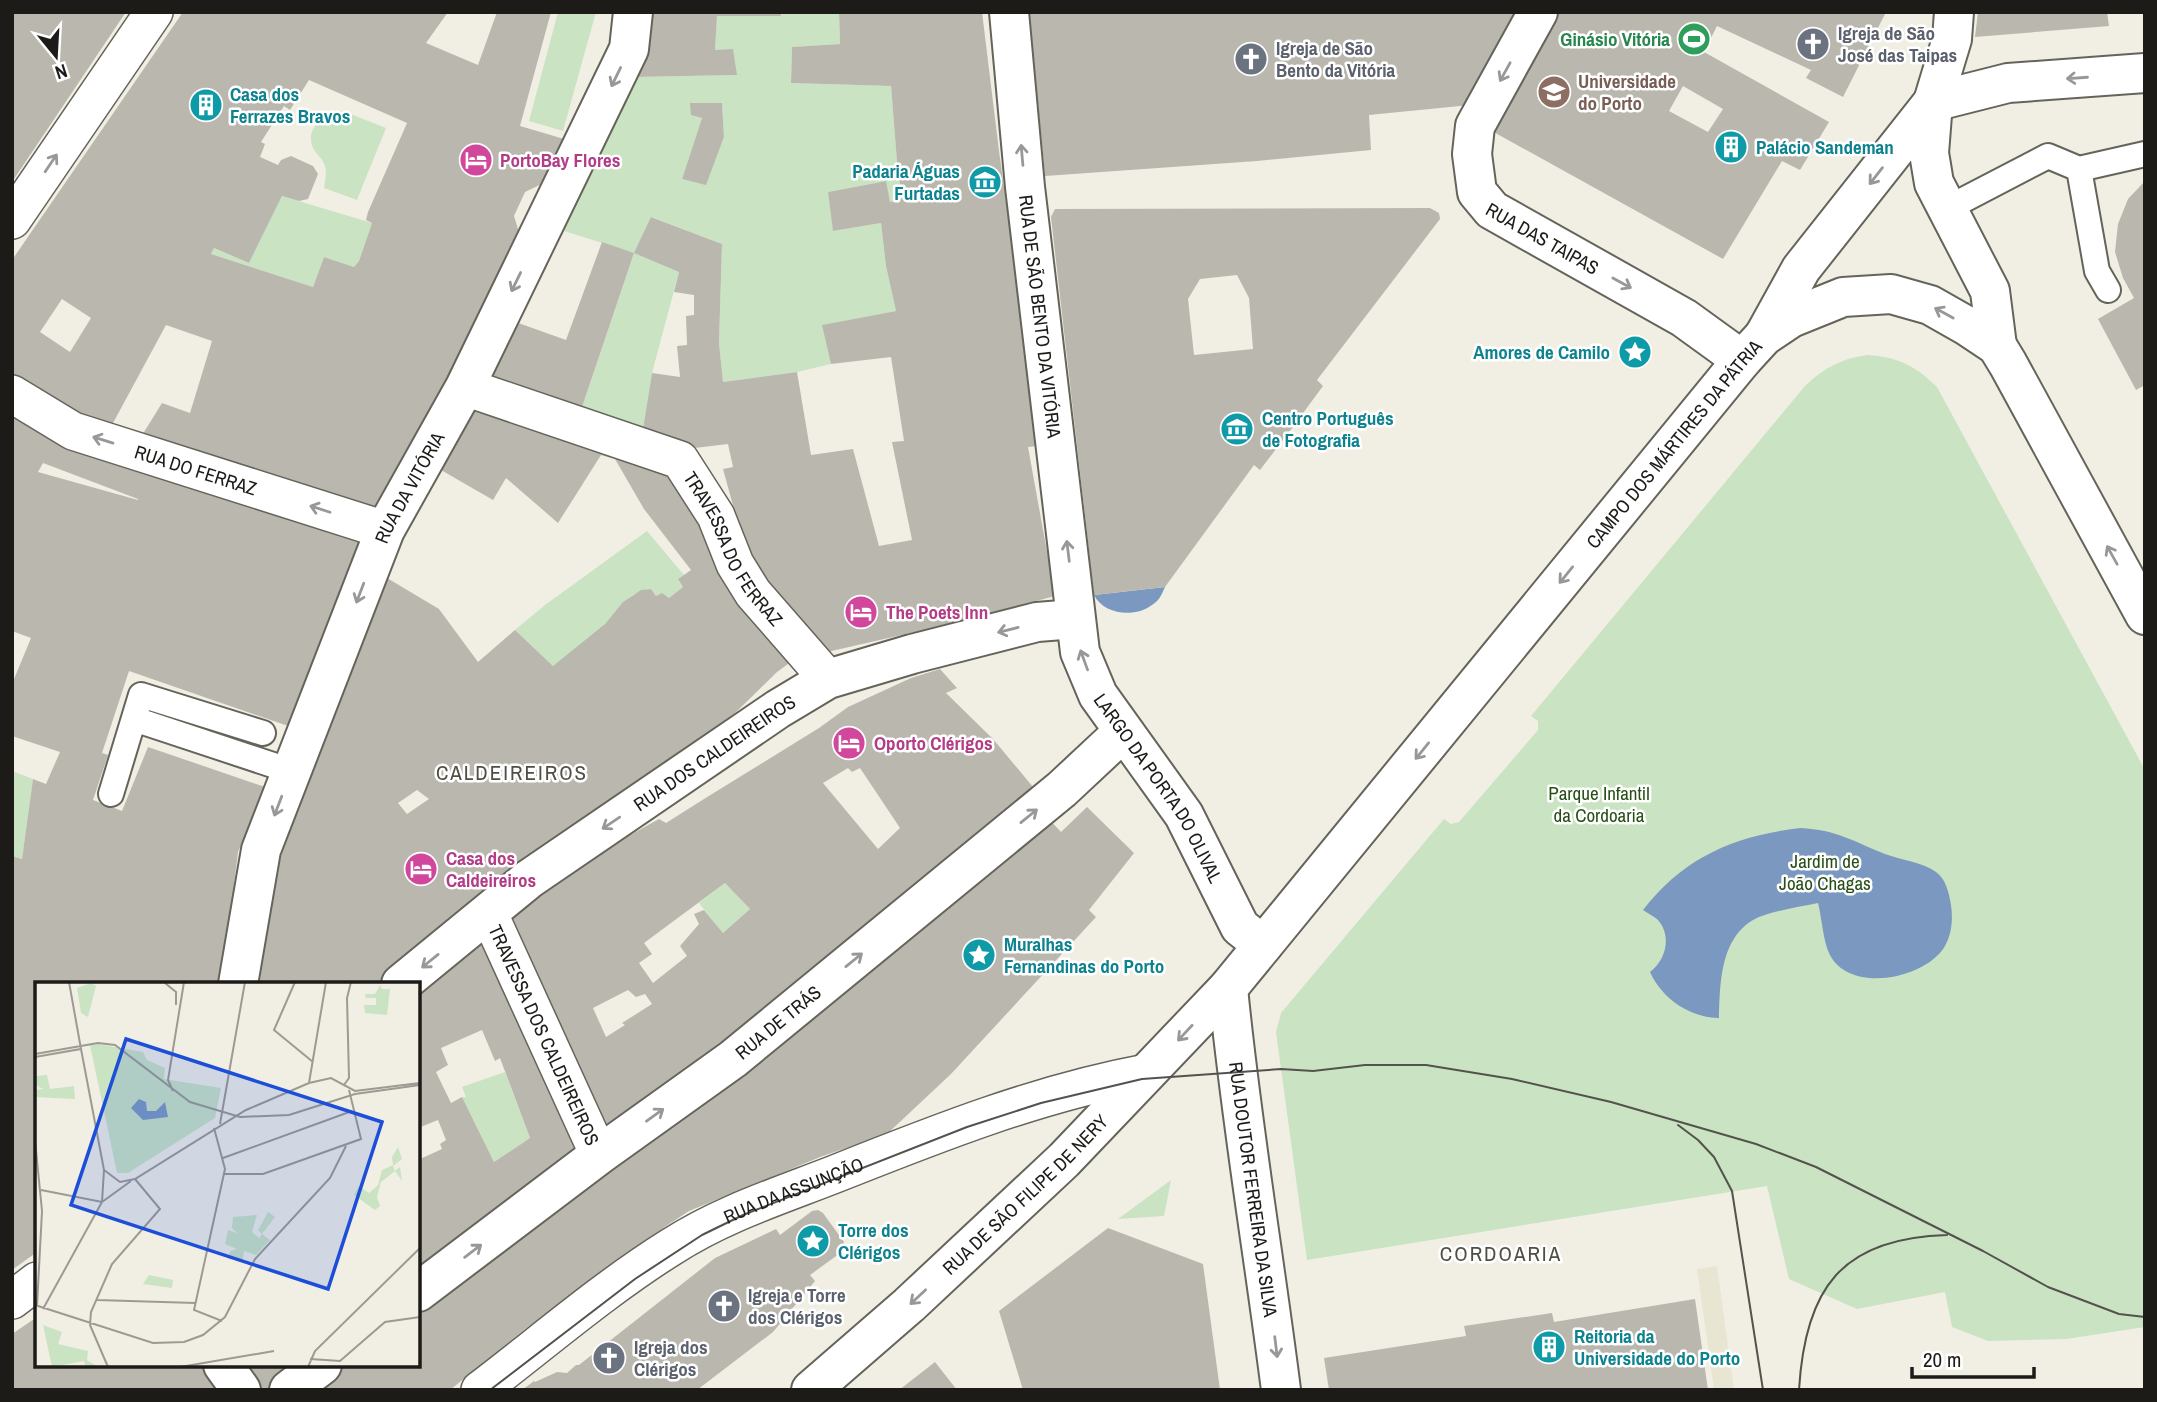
<svg xmlns="http://www.w3.org/2000/svg" width="2157" height="1402" viewBox="0 0 2157 1402" font-family="'Archivo Narrow',sans-serif">
<style>
.built{fill:#e8e5d3}
.green{fill:#cae3c2;fill-rule:evenodd}
.water{fill:#7b99c0}
.building{fill:#bab8ae;fill-rule:evenodd}
.lines{fill:none;stroke-linecap:round;stroke-linejoin:round}
.service-casing{stroke:#65645a;stroke-width:28}
.pedestrian-casing{stroke:#65645a;stroke-width:40}
.minor-casing{stroke:#65645a;stroke-width:42}
.tertiary-casing{stroke:#65645a;stroke-width:42}
.secondary-casing{stroke:#65645a;stroke-width:42}
.service{stroke:#fff;stroke-width:24}
.pedestrian{stroke:#fff;stroke-width:37}
.minor{stroke:#fff;stroke-width:38}
.tertiary{stroke:#fff;stroke-width:38}
.secondary{stroke:#fff;stroke-width:38}
.tram{stroke:#53524d;stroke-width:2}
.oneway{stroke:#999897}
.labels{text-anchor:middle;dominant-baseline:central;stroke-width:5;stroke-linejoin:round;paint-order:stroke}
.worship-label{font-size:19px;font-weight:bold;fill:#5b616d;stroke:#fff;text-anchor:start}
.leisure-label{font-size:19px;font-weight:bold;fill:#27864d;stroke:#fff;text-anchor:end}
.education-label{font-size:19px;font-weight:bold;fill:#785e54;stroke:#fff;text-anchor:start}
.culture-label{font-size:19px;font-weight:bold;fill:#0d838f;stroke:#fff;text-anchor:start}
.hotel-label{font-size:19px;font-weight:bold;fill:#b23c85;stroke:#fff;text-anchor:start}
.street-label{font-size:19px;fill:#1c1b18;stroke:#fff}
.park-label{font-size:19px;fill:#264e15;stroke:#fff}
.neighbourhood-label{font-size:21px;letter-spacing:2px;fill:#504f46;stroke:#fff}
.inset-road{fill:none;stroke:#9c9a92;stroke-width:2}
.view{fill:#1d4ed8;fill-opacity:0.15;stroke:#1d4ed8;stroke-width:3.5}
.inset-edge{fill:none;stroke:#1c1b18;stroke-width:3.5}
</style>
<rect width="100%" height="100%" fill="#f1efe4"/>
<!-- built -->
<path class="built" d="M1717,1266L1734,1390H1714L1697,1269Z"/>
<!-- green -->
<path class="green" d="M558,12H596L563,131L529,121Z
M781,12H839L840,44L792,47L791,83L891,86L897,162L902,199L890,202L885,181L828,192L834,231L881,223L886,266L896,311L823,325L831,364L797,372L723,382L719,343L722,244L652,217L635,253L679,272L652,373L642,435L580,413L634,253L558,229L634,77L736,75L733,50H715L717,16H781ZM722,103L724,137L706,184L682,179L702,118L690,104Z
M343,111L386,128L357,200L324,188C325,181 327,173 325,166C323,159 316,154 313,148C304,126 326,115 343,111Z
M282,196L372,223L359,261L354,267L324,257L313,287L211,254L214,248L249,263Z
M1868,355C1898,357 1916,366 1937,387L2145,770V1327L2066,1339L1988,1341L1952,1327L1945,1292L1857,1309L1789,1279L1767,1186L1307,1260L1276,1032L1281,1013L1444,819L1451,824L1459,822L1538,730V721L1531,716L1805,386C1824,368 1842,358 1868,355Z
M647,531L684,575L678,579L683,587L669,598L662,593L656,596L651,589C628,591 619,609 605,624C589,640 571,653 553,666L515,630L545,605Z
M12,771L33,779L22,859L12,856Z
M725,883L750,909L723,933L699,903Z
M505,1072L530,1138L494,1162L462,1097H466L462,1087Z
M1171,1180L1164,1216L1118,1219Z"/>
<!-- water -->
<path class="water" d="M1165,587C1162,594 1159,601 1152,605C1135,618 1104,615 1094,595Z
M1800,828C1838,830 1852,841 1885,854C1901,860 1922,862 1936,872C1946,879 1949,893 1951,905C1953,919 1952,933 1945,946C1926,979 1850,994 1830,955C1823,942 1822,918 1818,903C1799,907 1777,910 1759,917C1720,934 1720,983 1719,1018C1691,1018 1662,999 1650,972C1666,960 1672,936 1658,920C1654,916 1647,913 1643,910C1684,857 1734,836 1800,828Z"/>
<!-- building -->
<path class="building" d="M12,12H126L12,182Z
M183,12H448L426,43L478,65L497,12H551L520,126L571,141L552,179L525,192L514,216L522,242L374,519L136,445L162,403L190,413L212,341L166,325L106,436L12,389V260ZM309,80L407,123L368,212L366,220L372,223L359,261L354,267L324,257L313,287L211,254L214,248L249,263L282,196L299,201L308,199L318,174L313,166L291,156L281,160L278,165L260,157L265,144L261,142L284,106L290,110ZM62,299L91,318L70,352L40,332Z
M641,12H781V16H717L715,50L733,49L737,75L634,77Z
M839,12H982L999,151L1006,201L1015,237L1038,446L1028,447L1055,596L941,626L814,655L746,576L740,531L723,469L733,467L728,444L686,449L642,435L652,373L680,377L677,346L687,345L686,316L694,315V295L674,292L679,272L634,253L651,217L722,244L719,343L723,382L797,372L811,455L853,449L879,546L912,540L892,442L904,441L891,357L831,364L822,325L896,311L886,266L881,223L833,231L828,192L886,181L890,202L902,199L897,162L891,86L791,83L792,47L840,44Z
M1029,12L1409,14L1522,12L1470,105L1369,115L1371,150L1257,161L1045,176Z
M1557,12H1886L1843,97L1806,78L1811,70L1717,26L1704,52L1829,122L1800,170L1782,161L1723,259L1490,130ZM1683,86L1723,109L1708,132L1669,111Z
M1978,12H2107L2109,26L1975,37Z
M690,103H722L724,137L706,185L682,179L702,118L691,115Z
M2145,181V385L2136,390L2098,319L2134,298L2123,278L2115,252L2118,224L2128,199Z
M1430,208L1439,213L1440,219L1317,380L1323,386L1292,428L1260,470L1254,465L1165,587L1094,595L1051,217L1055,209ZM1237,275L1249,298L1253,349L1194,355L1188,299L1200,279Z
M602,242L634,253L580,413L479,378L510,320L566,340Z
M12,400L369,531L291,727L129,671L102,753L108,755L93,800L122,811L148,747L265,787L238,852L222,984H37V1252L12,1270V856L22,859L33,779L46,784L60,752L12,736V684L31,638L12,631ZM43,463L138,499V500L38,472Z
M471,403L667,466L799,656L777,672L735,713L383,984H251L269,892L330,712L382,575L439,609L478,662L515,630L553,666L605,624L623,602L641,590L651,589L656,596L662,593L669,598L683,587L678,579L691,570L644,509L615,459L601,455L558,523L506,478L493,500L434,466ZM417,790L429,799L407,814L398,803Z
M940,669L957,688L946,693L993,739L1038,793L935,879L600,1138L497,919L594,855L659,819L666,823L704,799L819,728L848,707L911,678ZM848,768L852,772L860,768L900,828L878,849L823,783ZM725,883L750,909L723,933L704,910L694,914L699,924L680,946L687,956L653,983L639,963L652,954L644,943ZM628,990L636,997L645,994L652,1004L622,1023L625,1025L606,1037L593,1008Z
M1087,807L1134,853L1089,910L1096,917L951,1074L887,1134L820,1157L689,1211L666,1226L525,1329L450,1390H306L335,1365H418V1302L1046,816L1061,832Z
M483,928L584,1151L418,1277V1160L442,1149L440,1144L446,1140L438,1120L418,1128V988ZM482,1030L495,1061L500,1058L530,1138L494,1162L462,1097L451,1103L436,1072L448,1065L441,1048Z
M818,1210L823,1213L844,1242L843,1251L810,1275L815,1281L773,1332L697,1390H522L534,1381L535,1382L557,1372L567,1373L576,1365H579L715,1258L776,1229L780,1235L812,1211Z
M1108,1228L1203,1264L1220,1390H1023L999,1311Z
M1695,1299L1708,1390H1329L1324,1358L1466,1336L1464,1326L1552,1313L1554,1322Z
M37,1317V1365H209L226,1390H12V1334Z
M935,1362L957,1390H899Z
M244,1365H303L267,1390H261Z"/>
<g class="lines">
<defs>
<path id="service" d="M2079,169L2097,271L2108,290
M1948,208L2048,156L2079,169L2145,154
M134,719L291,771
M111,794L141,695L263,733"/>
<g id="pedestrian">
<path d="M12,220L154,12"/>
<path id="s1" d="M465,387L680,460L716,516L735,564L753,593L828,679"/>
<path id="s2" d="M12,394L73,431L385,530"/>
<path id="s3" d="M489,914L599,1155"/>
<path d="M12,1300L37,1281"/>
<path id="s4" d="M480,1390C543,1342 604,1289 671,1247C722,1214 779,1196 835,1174C938,1133 1039,1093 1147,1073"/>
</g>
<g id="minor">
<path id="s5" d="M1009,12L1025,187L1080,652L1098,695L1184,815L1240,927L1263,945"/>
<path id="s6" d="M1538,12L1475,126L1472,154L1477,192L1492,210L1684,318L1742,360"/>
<path d="M1954,12L1952,39L1933,102L1929,153L1934,183L1990,291L1997,346"/>
<path d="M1764,336L1801,269L1933,102L2008,83L2145,73"/>
<path id="s7" d="M238,984L261,850L385,530L465,387L629,49L633,12"/>
<path id="s8" d="M401,984L529,879L778,709L828,679L912,654L1037,622L1075,619"/>
<path id="s9" d="M418,1292L599,1155L733,1059L1062,789L1123,732"/>
<path d="M223,1365L241,1390"/>
<path d="M289,1390L322,1365"/>
</g>
<g id="tertiary">
<path id="s10" d="M1228,988C1241,1122 1264,1256 1281,1390"/>
</g>
<g id="secondary">
<path id="s11" d="M811,1390L909,1305L1064,1160L1228,988L1742,360L1764,336L1791,318L1843,297L1891,294L1930,305L1967,326L1997,346L2008,364L2145,615"/>
</g>
</defs>
<!-- service casing -->
<use href="#service" class="service-casing"/>
<!-- pedestrian casing -->
<use href="#pedestrian" class="pedestrian-casing"/>
<!-- minor casing -->
<use href="#minor" class="minor-casing"/>
<!-- tertiary casing -->
<use href="#tertiary" class="tertiary-casing"/>
<!-- secondary casing -->
<use href="#secondary" class="secondary-casing"/>
<!-- service -->
<use href="#service" class="service"/>
<!-- pedestrian -->
<use href="#pedestrian" class="pedestrian"/>
<!-- minor -->
<use href="#minor" class="minor"/>
<!-- tertiary -->
<use href="#tertiary" class="tertiary"/>
<!-- secondary -->
<use href="#secondary" class="secondary"/>
<!-- tram -->
<path class="tram" d="M1678,1125L1698,1140L1714,1157L1732,1191L1763,1390
M490,1390L635,1279L702,1235L743,1215L967,1127L1041,1103L1142,1079L1281,1069L1313,1071L1365,1065H1426L1512,1079L1611,1102L1756,1144L1816,1167L1983,1251L2048,1287L2119,1314L2145,1317
M1799,1390C1805,1289 1841,1238 1947,1235"/>
</g>
<!-- one-way arrows -->
<defs><path id="oneway-shaft" d="M-6 0H5M1.5-3L5.5 0L1.5 3" fill="none" stroke-width="1.6" stroke-linecap="round" stroke-linejoin="round" transform="scale(1.75)"/></defs>
<g class="oneway">
<use href="#oneway-shaft" transform="translate(1505 72) rotate(119)"/>
<use href="#oneway-shaft" transform="translate(616 77) rotate(116)"/>
<use href="#oneway-shaft" transform="translate(2077 78) rotate(176)"/>
<use href="#oneway-shaft" transform="translate(1022 155) rotate(-95)"/>
<use href="#oneway-shaft" transform="translate(51 163) rotate(-56)"/>
<use href="#oneway-shaft" transform="translate(1876 176) rotate(128)"/>
<use href="#oneway-shaft" transform="translate(516 282) rotate(116)"/>
<use href="#oneway-shaft" transform="translate(1622 283) rotate(29)"/>
<use href="#oneway-shaft" transform="translate(1944 313) rotate(-151)"/>
<use href="#oneway-shaft" transform="translate(103 440) rotate(-163)"/>
<use href="#oneway-shaft" transform="translate(320 509) rotate(-162)"/>
<use href="#oneway-shaft" transform="translate(1068 551) rotate(-97)"/>
<use href="#oneway-shaft" transform="translate(2112 555) rotate(-119)"/>
<use href="#oneway-shaft" transform="translate(1566 575) rotate(129)"/>
<use href="#oneway-shaft" transform="translate(360 593) rotate(111)"/>
<use href="#oneway-shaft" transform="translate(1008 630) rotate(166)"/>
<use href="#oneway-shaft" transform="translate(1084 660) rotate(-110)"/>
<use href="#oneway-shaft" transform="translate(1422 751) rotate(129)"/>
<use href="#oneway-shaft" transform="translate(278 806) rotate(111)"/>
<use href="#oneway-shaft" transform="translate(1029 816) rotate(-39)"/>
<use href="#oneway-shaft" transform="translate(611 823) rotate(146)"/>
<use href="#oneway-shaft" transform="translate(854 960) rotate(-39)"/>
<use href="#oneway-shaft" transform="translate(430 961) rotate(141)"/>
<use href="#oneway-shaft" transform="translate(1185 1033) rotate(133)"/>
<use href="#oneway-shaft" transform="translate(655 1115) rotate(-36)"/>
<use href="#oneway-shaft" transform="translate(473 1251) rotate(-37)"/>
<use href="#oneway-shaft" transform="translate(918 1297) rotate(137)"/>
<use href="#oneway-shaft" transform="translate(1276 1347) rotate(83)"/>
</g>
<!-- icons -->
<defs>
<symbol id="stadium-disc" viewBox="-11 -11 22 22"><circle r="9.5" fill="#2e9e5b" stroke="#fff"/><path d="M0-5a6.5 5 0 1 0 0 10a6.5 5 0 1 0 0-10ZM-3.5-1.8h7v3.6h-7Z" fill="#fff"/></symbol>
<symbol id="church-disc" viewBox="-11 -11 22 22"><circle r="9.5" fill="#6b7280" stroke="#fff"/><path d="M-1.2-6h2.4v3.5h3.3v2.4h-3.3V6h-2.4V-.1h-3.3v-2.4h3.3Z" fill="#fff"/></symbol>
<symbol id="university-disc" viewBox="-11 -11 22 22"><circle r="9.5" fill="#8d6e63" stroke="#fff"/><path d="M0-5L7-2L0 1L-7-2ZM-4 1L0 2.5L4 1V4Q0 6-4 4Z" fill="#fff"/></symbol>
<symbol id="building-disc" viewBox="-11 -11 22 22"><circle r="9.5" fill="#0f9aa8" stroke="#fff"/><path d="M-4-6H4V6H1V3H-1V6H-4ZM-2.5-4.3h1.7v1.8h-1.7ZM.8-4.3h1.7v1.8H.8ZM-2.5-1h1.7V.8h-1.7ZM.8-1h1.7V.8H.8Z" fill="#fff"/></symbol>
<symbol id="hotel-disc" viewBox="-11 -11 22 22"><circle r="9.5" fill="#d1479c" stroke="#fff"/><path d="M-6-4.5h1.5V1H6V5H4.5V3h-9V5H-6ZM-4 0a1.8 1.8 0 1 1 3.6 0ZM.5 0V-2.5h3Q6-2.5 6 0Z" fill="#fff"/></symbol>
<symbol id="museum-disc" viewBox="-11 -11 22 22"><circle r="9.5" fill="#0f9aa8" stroke="#fff"/><path d="M0-6L6-3V-2H-6V-3ZM-5-1h2V3h-2ZM-1-1h2V3h-2ZM3-1h2V3H3ZM-6 4H6V6H-6Z" fill="#fff"/></symbol>
<symbol id="sight-disc" viewBox="-11 -11 22 22"><circle r="9.5" fill="#0f9aa8" stroke="#fff"/><path d="M0-6L1.8-2.2L6-1.7L2.9 1.2L3.7 5.4L0 3.3L-3.7 5.4L-2.9 1.2L-6-1.7L-1.8-2.2Z" fill="#fff"/></symbol>
</defs>
<g fill-rule="evenodd">
<use href="#stadium-disc" x="1675" y="20" width="38" height="38"/>
<use href="#church-disc" x="1794" y="25" width="38" height="38"/>
<use href="#church-disc" x="1232" y="40" width="38" height="38"/>
<use href="#university-disc" x="1535" y="73" width="38" height="38"/>
<use href="#building-disc" x="187" y="86" width="38" height="38"/>
<use href="#building-disc" x="1712" y="128" width="38" height="38"/>
<use href="#hotel-disc" x="457" y="141" width="38" height="38"/>
<use href="#museum-disc" x="966" y="163" width="38" height="38"/>
<use href="#sight-disc" x="1616" y="333" width="38" height="38"/>
<use href="#museum-disc" x="1218" y="410" width="38" height="38"/>
<use href="#hotel-disc" x="842" y="593" width="38" height="38"/>
<use href="#hotel-disc" x="830" y="724" width="38" height="38"/>
<use href="#hotel-disc" x="402" y="850" width="38" height="38"/>
<use href="#sight-disc" x="960" y="936" width="38" height="38"/>
<use href="#sight-disc" x="794" y="1222" width="38" height="38"/>
<use href="#church-disc" x="705" y="1287" width="38" height="38"/>
<use href="#building-disc" x="1530" y="1328" width="38" height="38"/>
<use href="#church-disc" x="590" y="1339" width="38" height="38"/>
</g>
<g class="labels">
<!-- worship labels -->
<g class="worship-label">
<text x="1838" y="33">Igreja de São<tspan x="1838" dy="22">José das Taipas</tspan></text>
<text x="1276" y="48">Igreja de São<tspan x="1276" dy="22">Bento da Vitória</tspan></text>
<text x="748" y="1295">Igreja e Torre<tspan x="748" dy="22">dos Clérigos</tspan></text>
<text x="634" y="1347">Igreja dos<tspan x="634" dy="22">Clérigos</tspan></text>
</g>
<!-- leisure labels -->
<g class="leisure-label">
<text x="1670" y="39">Ginásio Vitória</text>
</g>
<!-- education labels -->
<g class="education-label">
<text x="1578" y="81">Universidade<tspan x="1578" dy="22">do Porto</tspan></text>
</g>
<!-- culture labels -->
<g class="culture-label">
<text x="230" y="94">Casa dos<tspan x="230" dy="22">Ferrazes Bravos</tspan></text>
<text x="1756" y="147">Palácio Sandeman</text>
<text x="960" y="171" text-anchor="end">Padaria Águas<tspan x="960" dy="22">Furtadas</tspan></text>
<text x="1610" y="352" text-anchor="end">Amores de Camilo</text>
<text x="1262" y="418">Centro Português<tspan x="1262" dy="22">de Fotografia</tspan></text>
<text x="1004" y="944">Muralhas<tspan x="1004" dy="22">Fernandinas do Porto</tspan></text>
<text x="838" y="1230">Torre dos<tspan x="838" dy="22">Clérigos</tspan></text>
<text x="1574" y="1336">Reitoria da<tspan x="1574" dy="22">Universidade do Porto</tspan></text>
</g>
<!-- hotel labels -->
<g class="hotel-label">
<text x="500" y="160">PortoBay Flores</text>
<text x="886" y="612">The Poets Inn</text>
<text x="874" y="743">Oporto Clérigos</text>
<text x="446" y="858">Casa dos<tspan x="446" dy="22">Caldeireiros</tspan></text>
</g>
<!-- street labels -->
<g class="street-label">
<text stroke="none"><textPath href="#s6" startOffset="278">RUA DAS TAIPAS</textPath></text>
<text stroke="none"><textPath href="#s5" startOffset="306">RUA DE SÃO BENTO DA VITÓRIA</textPath></text>
<text stroke="none"><textPath href="#s11" startOffset="1283">CAMPO DOS MÁRTIRES DA PÁTRIA</textPath></text>
<text stroke="none"><textPath href="#s2" startOffset="200">RUA DO FERRAZ</textPath></text>
<text stroke="none"><textPath href="#s7" startOffset="528">RUA DA VITÓRIA</textPath></text>
<text stroke="none"><textPath href="#s1" startOffset="331">TRAVESSA DO FERRAZ</textPath></text>
<text stroke="none"><textPath href="#s8" startOffset="390">RUA DOS CALDEIREIROS</textPath></text>
<text stroke="none"><textPath href="#s5" startOffset="802">LARGO DA PORTA DO OLIVAL</textPath></text>
<text stroke="none"><textPath href="#s9" startOffset="450">RUA DE TRÁS</textPath></text>
<text stroke="none"><textPath href="#s3" startOffset="133">TRAVESSA DOS CALDEIREIROS</textPath></text>
<text stroke="none"><textPath href="#s10" startOffset="203">RUA DOUTOR FERREIRA DA SILVA</textPath></text>
<text stroke="none"><textPath href="#s4" startOffset="374">RUA DA ASSUNÇÃO</textPath></text>
<text stroke="none"><textPath href="#s11" startOffset="290">RUA DE SÃO FILIPE DE NERY</textPath></text>
</g>
<!-- park labels -->
<g class="park-label">
<text x="1599" y="793">Parque Infantil<tspan x="1599" dy="22">da Cordoaria</tspan></text>
<text x="1825" y="861">Jardim de<tspan x="1825" dy="22">João Chagas</tspan></text>
</g>
<!-- neighbourhood labels -->
<g class="neighbourhood-label">
<text x="512" y="772">CALDEIREIROS</text>
<text x="1501" y="1253">CORDOARIA</text>
</g>
</g>
<!-- overview -->
<g transform="translate(35 982)">
<rect width="385" height="385" fill="#f1efe4"/>
<path d="M56,1L61,4L53,35L46,31L42,6ZM345,3L347,7H355L352,33L330,31L329,23H341V16H331L330,12H340ZM63,62L108,70L112,78L130,86L129,97L186,106L180,136L93,191H82L55,63ZM12,93L15,107L39,104L40,117L0,115V108L8,107L1,103V94ZM363,165L367,177L358,184L360,189L365,185L367,199L360,189L346,200L342,215L345,224L340,228L319,213L324,204L334,211L343,203L347,188L358,183L357,175ZM233,230L240,235L227,252L235,258L221,273L209,269L208,277H193L195,269L202,267L190,262L193,248L202,251L197,246L198,235L222,233L217,250L224,256L227,252L223,248ZM114,293L138,298L137,306L108,302ZM8,343L27,350L23,362L53,369L52,378L63,385L50,384L49,379L17,385Z" fill="#cae3c2"/>
<path d="M104,117L111,120L112,129H121L130,120L133,135L108,138L96,126Z" fill="#7b99c0"/>
<path class="inset-road" d="M34,0L46,67M260,0L239,48L278,80M130,1L141,10V23M0,72L63,61L80,63L155,120L205,135L254,133L320,112L385,103M0,75L46,67L69,188L85,200L100,197L211,128L274,101L296,96L320,109L385,101M274,101L291,0M309,103L314,96L312,16L316,0M138,109L133,98L149,0M185,142L210,0M179,146L190,187L159,328L187,339M0,158L7,229L2,324M188,176L317,129M189,192H228L326,157L314,108M6,208L67,220L96,199M62,318L160,321M0,323L118,361L149,360L168,353L190,335L220,277L295,196L311,164M8,327L67,220L69,188M275,377L305,379L350,340L385,335M73,385L55,343L56,330L77,282L125,227L100,197M145,385L239,369M273,385L280,369L385,266"/>
<path class="view" d="M91,57L347,140L293,307L36,223Z"/>
<rect width="385" height="385" class="inset-edge"/>
</g>
<!-- border -->
<rect width="2157" height="1402" fill="none" stroke="#1c1b18" stroke-width="28"/>
<!-- north arrow -->
<g transform="translate(56 56) rotate(162)" stroke="#ffffff" stroke-width="5" paint-order="stroke">
<path d="M0-5L12 26L0 18L-12 26Z" fill="#1c1b18"/>
<text y="-10" font-size="19" font-weight="bold" text-anchor="middle" fill="#1c1b18">N</text>
</g>
<!-- scale -->
<path d="M1912 1367v10h122v-10" fill="none" stroke="#1c1b18" stroke-width="3.5"/>
<text x="1923" y="1367" font-size="21" fill="#1c1b18" stroke="#ffffff" stroke-width="5" paint-order="stroke">20 m</text>
</svg>
